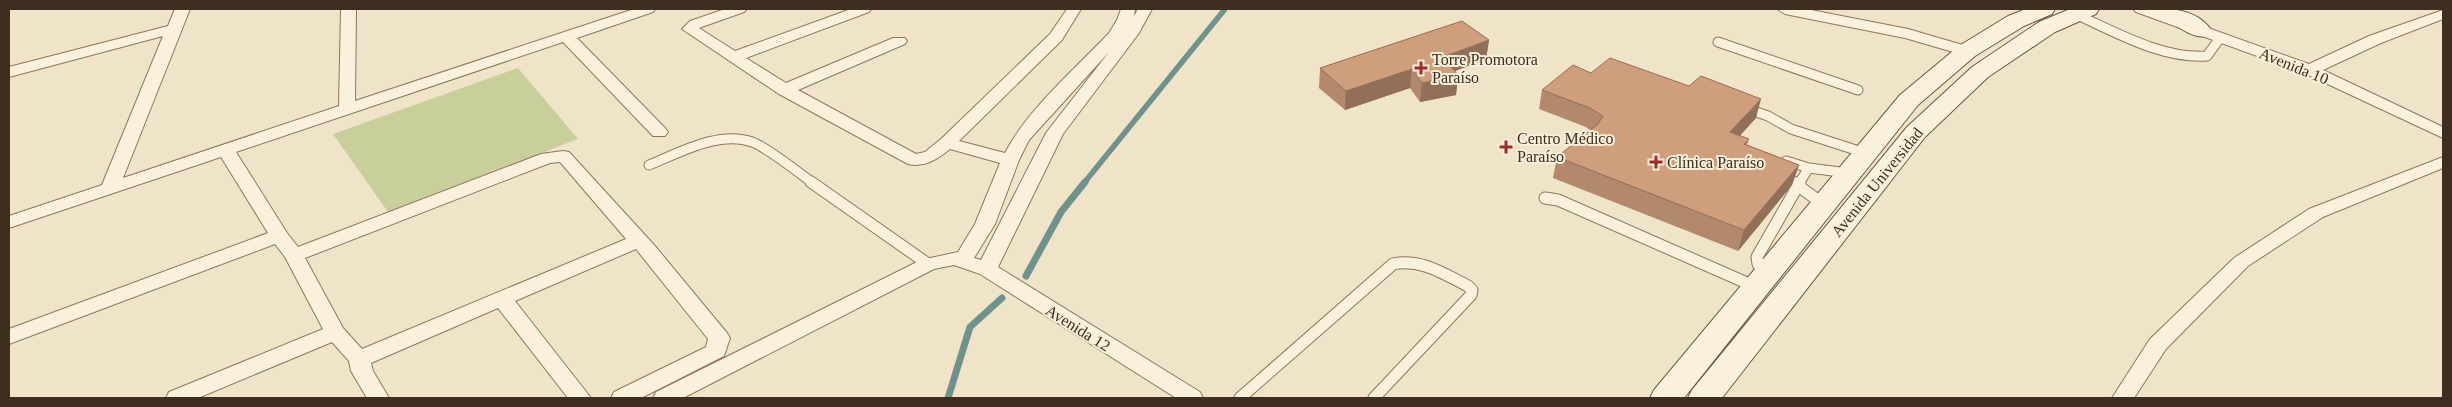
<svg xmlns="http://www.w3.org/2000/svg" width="2452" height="407" viewBox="0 0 2452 407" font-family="'Times New Roman',serif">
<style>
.green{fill:#c9cf9b}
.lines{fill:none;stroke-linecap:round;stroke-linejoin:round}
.stream-far1{stroke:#6f938a;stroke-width:5.5}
.stream{stroke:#6f938a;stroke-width:7}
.lane-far1-casing{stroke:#8d765c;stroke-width:11}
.lane-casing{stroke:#8d765c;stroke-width:13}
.street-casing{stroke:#8d765c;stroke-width:2}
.secondary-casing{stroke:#6f573f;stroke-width:2}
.lane-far1{stroke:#faf1dc;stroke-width:9}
.lane{stroke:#faf1dc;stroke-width:11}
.street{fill:#faf1dc;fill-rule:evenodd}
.secondary{fill:#faf1dc;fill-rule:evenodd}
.wall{fill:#b2896c}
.shaded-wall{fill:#916f58}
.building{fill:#cf9f7d;stroke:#916f58}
.poi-dot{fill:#9e2a2b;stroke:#f7eed8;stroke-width:2}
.labels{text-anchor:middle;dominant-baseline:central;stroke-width:4;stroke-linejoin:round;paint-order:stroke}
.poi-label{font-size:16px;fill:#3d2e20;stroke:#f7eed8;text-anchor:start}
.street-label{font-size:16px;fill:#3d2e20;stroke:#f7eed8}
</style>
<rect width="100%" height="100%" fill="#f0e4c8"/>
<!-- green -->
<path class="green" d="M518,68L578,139L388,212L333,134Z"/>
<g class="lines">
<!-- stream-far1 -->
<path class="stream-far1" d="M1084,183L1225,9"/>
<!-- stream -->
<path class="stream" d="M1026,276L1061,212L1085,182
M948,398L970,327L1002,298"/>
<defs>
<path id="lane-far1" d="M2075,14C2116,32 2161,59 2207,56L2220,38
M1718,42L1858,90
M1745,108L1768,116L1791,129L1865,153
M1786,161L1809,168
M649,165C679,153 719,130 752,142C767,147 799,173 813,183
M1782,176L1795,183
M1799,183L1809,168L1848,173"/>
<path id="lane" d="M811,182L928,264
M1793,182L1823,204
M1545,198L1558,200L1756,287
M1766,275L1758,264L1757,257L1800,182
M1240,398L1393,264C1421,258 1444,274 1468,286L1472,290L1471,295L1374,398"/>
<path id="street" d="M175,9H190L123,178L339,106L341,9H356L355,101L634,9H655L653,12L577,38L665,128L668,132L665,136H653L563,42L236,152L287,233L298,247L541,154L563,151L569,152L655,246L727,333L730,338L724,356L641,398H611L614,392L706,347L708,339L636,249L515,301L591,398H568L498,308L371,363L373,371L389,398H367L351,371L349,361L332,342L198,398H166L169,392L323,329L285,257L275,244L9,344V329L268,233L221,157L9,228V216L102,185L163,36L9,77V67L168,26ZM560,162L626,239L362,349L343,328L305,258L550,163Z
M725,9H747L744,12L699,28L735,51L851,9H871L869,12L746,58L786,83L893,38H905L907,41L905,44L798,90L916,154L925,152L941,139L1050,34L1067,9H1081L1062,40L959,141L1005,153C1027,110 1075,69 1109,33L1117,20L1121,9H1135L1134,16L1138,9H1152L1139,33L1063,134L998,267L1200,392L1203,398H1176L980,274L954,265L934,269L683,398H653L656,392L921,260L958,252L975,224L1000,163L950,149C938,159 924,168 908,164L779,94L682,29L690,21ZM1109,52L1046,133L981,260L974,258L995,224L1019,160L1029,140Z
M1777,9H1806L1908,29L1973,48L1975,51L1967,56L1905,38L1785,14Z
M2133,9H2155L2309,64L2369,36L2443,10V19L2381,43L2323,70L2443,127V138L2304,73L2136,12Z
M2443,157V168L2323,217L2248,266L2166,349L2134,398H2112L2150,339L2234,258L2309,209Z"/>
<path id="secondary" d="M2026,9H2055L2052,14L2024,26L1975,56L1918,105L1684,398H1650L1654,390L1900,95L1959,46L2008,16Z
M2070,9H2099L2096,14L2055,32L1988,77L1925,137L1722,398H1688L1692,390L1907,127L1972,67L2039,22Z
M2156,9C2177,8 2199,12 2212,31L2209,36C2191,40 2174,23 2159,14Z"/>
</defs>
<!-- lane-far1 casing -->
<use href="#lane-far1" class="lane-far1-casing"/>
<!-- lane casing -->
<use href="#lane" class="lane-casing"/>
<!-- street casing -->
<use href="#street" class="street-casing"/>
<!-- secondary casing -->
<use href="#secondary" class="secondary-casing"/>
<!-- lane-far1 -->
<use href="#lane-far1" class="lane-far1"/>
<!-- lane -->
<use href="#lane" class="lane"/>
<!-- street -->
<use href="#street" class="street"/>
<!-- secondary -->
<use href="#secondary" class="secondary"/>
</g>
<!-- wall -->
<path class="wall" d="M1489,40L1486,59L1454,71L1458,75L1456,95L1420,102L1410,88L1345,110L1319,88L1320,68Z
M1591,73L1756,118L1740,136L1749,139L1747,145L1799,165L1792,185L1738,251L1553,178L1557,157L1590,130L1586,127L1539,109L1542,90Z"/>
<!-- shaded-wall -->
<path class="shaded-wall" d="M1489,40L1486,59L1440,77L1443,57Z
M1412,69L1410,88L1345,110L1346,91Z
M1458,75L1456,95L1420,102L1422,83Z
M1761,99L1756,118L1724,152L1730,132Z
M1799,165L1792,185L1738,251L1744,230Z"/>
<!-- building -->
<path class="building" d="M1462,21L1489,40L1443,57L1458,75L1422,83L1412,69L1346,91L1320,68Z
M1610,58L1689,86L1701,76L1761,99L1730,132L1749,139L1744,144L1799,165L1744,230L1557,157L1598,124L1603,116L1590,108L1542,90L1573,65L1591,73Z"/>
<!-- markers -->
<g class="poi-dot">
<path d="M1418.5 60.5h5v5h5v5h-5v5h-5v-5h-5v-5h5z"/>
<path d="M1503.5 139.5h5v5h5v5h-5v5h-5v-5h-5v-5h5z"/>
<path d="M1653.5 154.5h5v5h5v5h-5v5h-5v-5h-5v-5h5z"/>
</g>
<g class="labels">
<!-- poi labels -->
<g class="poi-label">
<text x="1432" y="59">Torre Promotora<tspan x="1432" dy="18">Paraíso</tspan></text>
<text x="1517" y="138">Centro Médico<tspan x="1517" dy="18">Paraíso</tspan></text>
<text x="1667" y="162">Clínica Paraíso</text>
</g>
<!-- street labels -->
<g class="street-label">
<text transform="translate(2294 66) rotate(22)">Avenida 10</text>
<text transform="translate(1877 182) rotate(-51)">Avenida Universidad</text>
<text transform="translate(1078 328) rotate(32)">Avenida 12</text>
</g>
</g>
<!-- border -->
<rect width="2452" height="407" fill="none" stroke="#3d2e20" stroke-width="20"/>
</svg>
